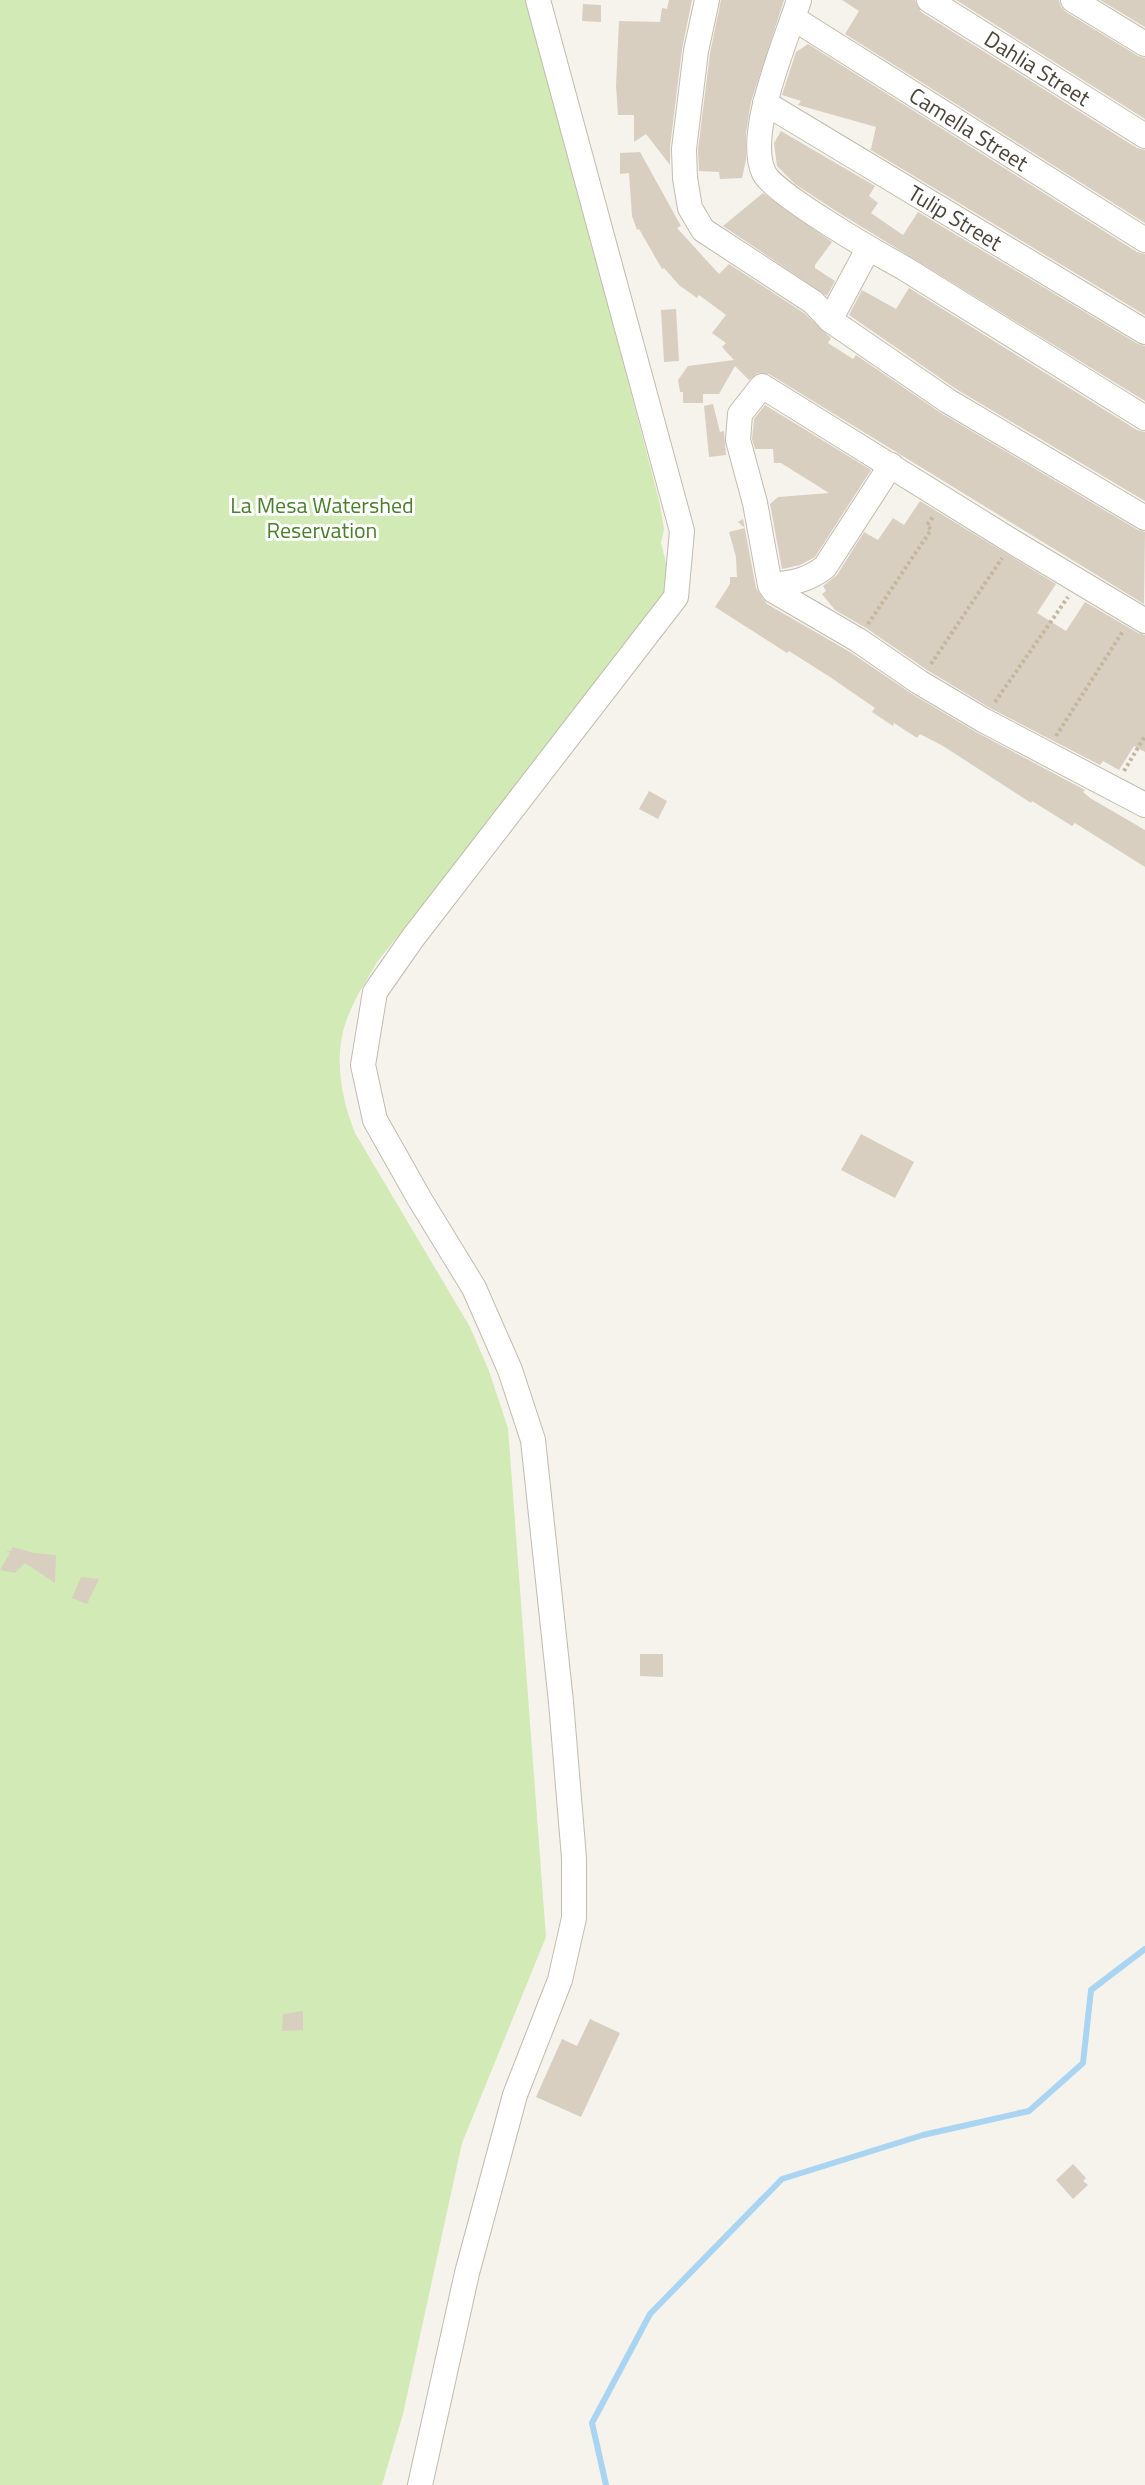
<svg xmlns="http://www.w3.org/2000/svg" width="1145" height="2485" viewBox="0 0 1145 2485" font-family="'Titillium Web',sans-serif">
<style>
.green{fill:#d2eab5}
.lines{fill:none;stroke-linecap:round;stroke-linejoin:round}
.stream{stroke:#a9d4f2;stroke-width:6}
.building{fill:#d8cfc1}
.street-casing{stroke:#c2bbae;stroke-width:26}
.path{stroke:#c4b79f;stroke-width:4;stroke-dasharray:3 3;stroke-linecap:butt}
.street{stroke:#fff;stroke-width:24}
.labels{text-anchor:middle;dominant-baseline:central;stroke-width:6;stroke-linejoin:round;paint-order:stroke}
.street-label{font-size:22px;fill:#4b4439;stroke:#fff}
.park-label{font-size:22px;fill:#4a7f2a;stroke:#fff}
</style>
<rect width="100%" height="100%" fill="#f6f3ec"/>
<!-- green -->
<path class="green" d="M0,0H528L660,504L664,529L661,543L674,594L377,962C369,977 359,991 352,1007C332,1047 339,1093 355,1133L470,1327L489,1371L508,1428L546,1937L462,2143L403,2414L382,2485H0Z"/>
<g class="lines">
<!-- stream -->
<path class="stream" d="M606,2485L592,2423L650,2314L782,2179L923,2135L1029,2111L1083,2063L1091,1990L1145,1949"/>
</g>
<!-- building -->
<path class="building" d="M669,0H692L682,49L670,147V165L646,134L634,142V115H618L616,86L619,21L660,22L662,8L667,9Z
M721,0H784L751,102L746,133V160L742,178L720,179L719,172L699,171L698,150L710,53Z
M842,0H915L921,12L1137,148L1145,150V223L845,34L859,11Z
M956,0H1059L1061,7L1066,12L1138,56L1145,58V119Z
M1100,0H1145V27Z
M583,4L601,5V22L582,21Z
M808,44L1137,252L1145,254V315L869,149H871L876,127L798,105L801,101L782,95L796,52Z
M781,131L875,186L869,196L878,203L871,213L903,235L918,212L1138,344L1145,346V401L836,211L795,184L777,166L774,143Z
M640,152L681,226L677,228L719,274L729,264L804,313L831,338L828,343L853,359L856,355L941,413L1138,530L1145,532L1144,604L769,374L757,373L749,380L735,366L719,394H703V403H683V392H680L678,380L688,366L734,360L722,347L726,343L712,333L726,315L699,295L697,298L679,285L664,268L662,269L639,229L637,230L632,216L629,173L620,174V153Z
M763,193L832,242L815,265V268L835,281L827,296L723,226Z
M909,288L1137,430L1145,432V501L956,389L849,315L862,290L896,309Z
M676,309L679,361L664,362L661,310Z
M713,404L720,432L724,431L726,455L709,457L704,406Z
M765,405L871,470L815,557L800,565L782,569L770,504L778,497L829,493L781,463H774L773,449H755L752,439L754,419Z
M920,501L1056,584L1037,613L1066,631L1085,602L1138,633L1145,635V752L1134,746L1119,770L1103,761L1100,765L990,708L927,670L866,628L835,610L822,594L826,591L823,586L837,575L864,532L878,540L893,518L904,525Z
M743,519L756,588L767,604L850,652L912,694L976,732L1085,790L1083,792L1090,798L1145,830V867L1075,823L1072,826L1032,801L1031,803L943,746L920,734L917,738L894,723L893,726L872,712L875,708L830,677L789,651L787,653L715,607L730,584V577H737L736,557L729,532L745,528L738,522Z
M649,791L667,801L658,819L639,809Z
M861,1134L914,1162L895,1198L841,1170Z
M13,1547L33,1553L56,1555L55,1583L25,1563L15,1573L0,1570L10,1553L6,1551H11Z
M81,1577L99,1579L87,1604L72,1598Z
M640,1654H663V1677L640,1676Z
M303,2011V2030L282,2031L283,2014Z
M590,2019L620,2033L581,2117L536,2097L562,2039L577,2046Z
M1073,2164L1086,2178L1083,2181L1088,2185L1073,2199L1056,2180Z"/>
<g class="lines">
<defs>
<g id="street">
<path d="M707,0L696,51L684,149L685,178L690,208L703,230L813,302L830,320L948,401L1145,518"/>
<path d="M799,0C786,41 745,134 764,173C774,194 880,255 904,268L1145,418"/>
<path id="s1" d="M929,0L1145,136"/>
<path d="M1073,0L1145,44"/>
<path id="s2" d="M793,18L1145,240"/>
<path id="s3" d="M765,103L1145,332"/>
<path d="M830,320L868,249"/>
<path d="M770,585C792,583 807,581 825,567L891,465"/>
<path d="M1145,621L1013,542L762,386L740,414L738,440L755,503L770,585L774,591L858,640L919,682L983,720L1145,805"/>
<path d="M420,2485L467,2273L515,2095L560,1980L574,1918V1858L561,1702L533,1440L510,1370L474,1288L419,1198L375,1120L363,1065L375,992L412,939L676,597L682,531L538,0"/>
</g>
</defs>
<!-- street casing -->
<use href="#street" class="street-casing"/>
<!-- path -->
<path class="path" d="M868,624L931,530L927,525L933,517
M931,664L1002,558
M995,702L1068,597
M1056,736L1123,631
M1124,771L1145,736"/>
<!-- street -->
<use href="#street" class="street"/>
</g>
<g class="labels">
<!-- street labels -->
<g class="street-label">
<text stroke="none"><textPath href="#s1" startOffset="128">Dahlia Street</textPath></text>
<text stroke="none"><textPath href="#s2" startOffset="208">Camella Street</textPath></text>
<text stroke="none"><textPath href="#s3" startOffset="222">Tulip Street</textPath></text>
</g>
<!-- park labels -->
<g class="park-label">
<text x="322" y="505">La Mesa Watershed<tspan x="322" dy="25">Reservation</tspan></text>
</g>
</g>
</svg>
